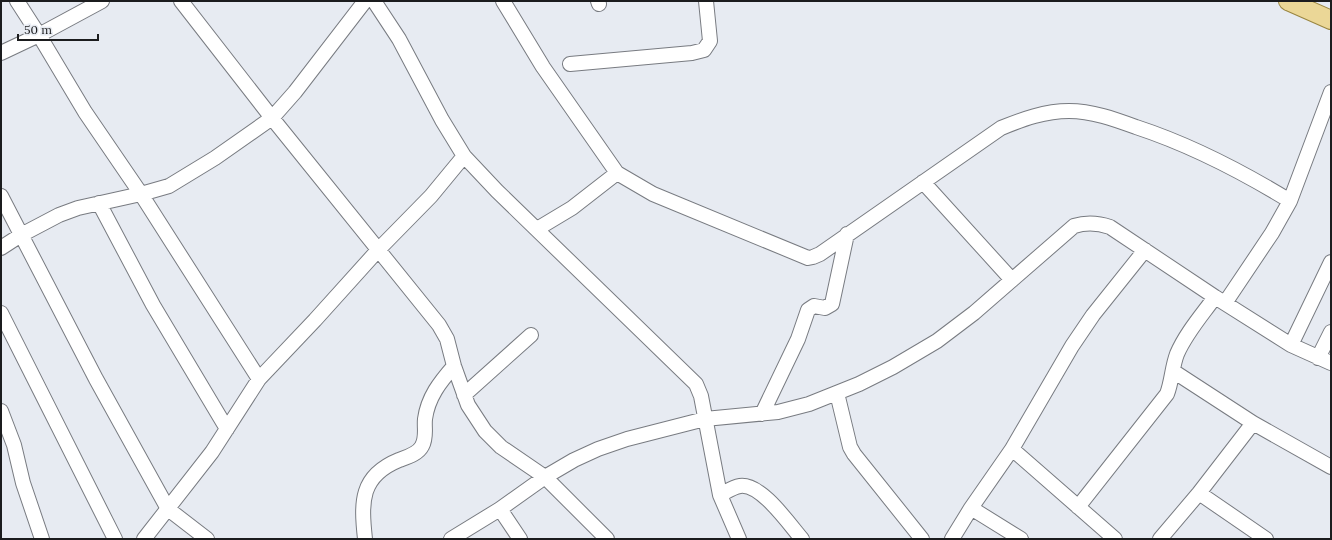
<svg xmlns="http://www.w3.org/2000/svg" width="1332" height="540" viewBox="0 0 1332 540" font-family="Lora,serif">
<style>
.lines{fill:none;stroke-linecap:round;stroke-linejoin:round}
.minor-casing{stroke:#787b81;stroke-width:16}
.major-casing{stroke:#998540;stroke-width:20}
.minor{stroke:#fff;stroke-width:14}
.major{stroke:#ebd797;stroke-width:18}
</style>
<rect width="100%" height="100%" fill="#e7ebf2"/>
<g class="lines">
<defs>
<path id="minor" d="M17,1L39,35L85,112L141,194L259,379
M181,1L272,118L439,325L447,339L454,366L468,405L485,431L501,447L545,477L607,539
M374,1L399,39L442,120L464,156L497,191L696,384L701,396L720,495L739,539
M503,1L543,67L617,173L653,194L808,258L813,257L820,254L1001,128C1023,119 1045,111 1069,111C1092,111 1114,119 1136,127C1191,145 1241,171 1290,201
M598,1L599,4
M1,53L39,35L102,1
M570,64L692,53L704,50L710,41L706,1
M923,182L1012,280
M1,196L96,379L168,509L207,539
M99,203L153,305L227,429
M537,229L572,208L617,173
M1,248L21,235L59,215L78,208L141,194L169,186L215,158L272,118L295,92L365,1
M1225,303L1272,233L1290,201L1331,92
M1,313L115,539
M1291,345L1331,262
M1318,358L1331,332
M1173,371L1253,423L1331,467
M837,393L850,447L854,454L922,539
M464,395L531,335
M1,411L14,445L23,483L42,539
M762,414L798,339L808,310L814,306L825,308L832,304L847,234
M1012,449L1115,539
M1199,493L1266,539
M720,495C726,492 733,487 740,486C761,483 789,524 802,539
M1078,507L1167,394C1172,381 1172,367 1177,354C1186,333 1202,315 1215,297
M971,508L1021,539
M500,509L520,539
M144,539L212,452L259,379L315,320L379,249L431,196L464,156
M365,539C361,502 360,476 399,460C407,457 418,454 422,446C427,437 424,428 425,419C428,397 440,382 454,366
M451,539L500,509L545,477L574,460L598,449L627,439L705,419L778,412L809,404L859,384L893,367L937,341L974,313L1074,226C1087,222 1098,223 1110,227L1215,297L1291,345L1331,363
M952,539L971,508L1012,449L1072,346L1093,315L1145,250
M1160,539L1199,493L1253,423"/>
<path id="major" d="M1288,1L1331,20"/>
</defs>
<!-- minor casing -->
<use href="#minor" class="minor-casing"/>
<!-- major casing -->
<use href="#major" class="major-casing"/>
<!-- minor -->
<use href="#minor" class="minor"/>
<!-- major -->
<use href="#major" class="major"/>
</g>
<!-- border -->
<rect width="1332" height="540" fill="none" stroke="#1b1c1e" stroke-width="4"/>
<!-- scale -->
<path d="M18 34v6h80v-6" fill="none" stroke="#1b1c1e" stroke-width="2"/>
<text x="24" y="34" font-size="12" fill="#1b1c1e" stroke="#e7ebf2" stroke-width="3" paint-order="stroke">50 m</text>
</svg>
